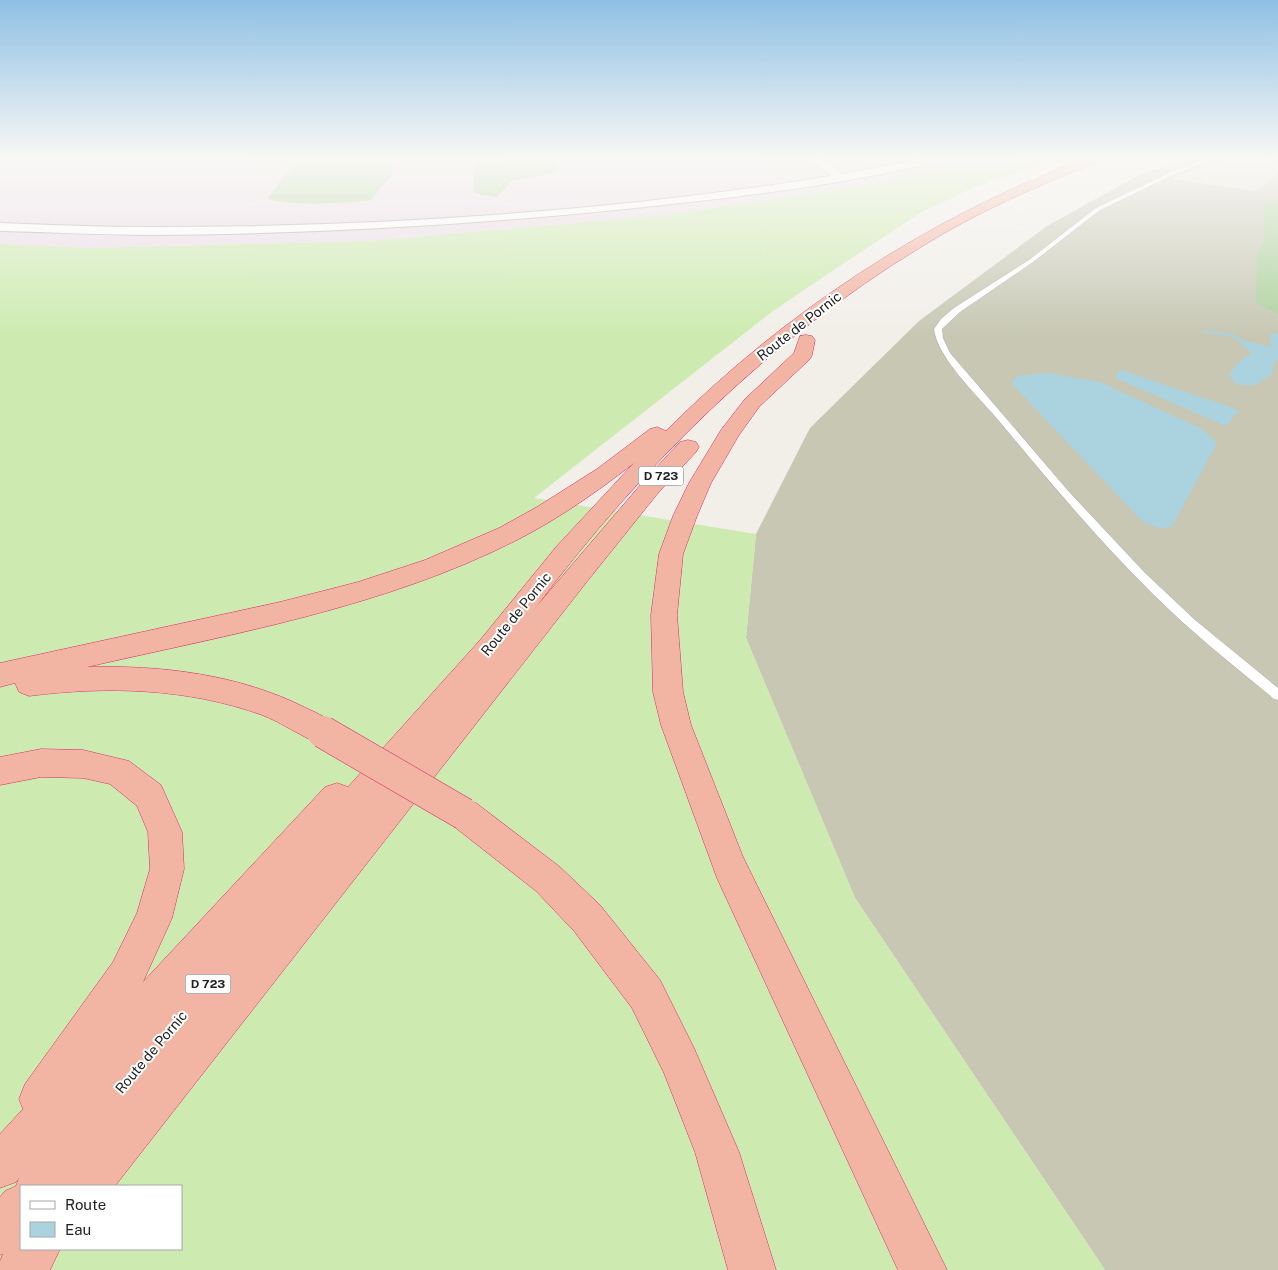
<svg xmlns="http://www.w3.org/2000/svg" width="1278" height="1270" viewBox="0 0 1278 1270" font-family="'Public Sans',sans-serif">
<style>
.industrial{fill:#ebdbe8}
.construction{fill:#c7c7b4}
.grass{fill:#cdebb0;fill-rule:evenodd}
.forest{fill:#add19e}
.parking{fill:#e2e2e2}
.water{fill:#aad3df}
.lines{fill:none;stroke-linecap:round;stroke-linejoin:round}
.stream{fill:#aad3df;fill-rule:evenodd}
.service-casing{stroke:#a9a9a9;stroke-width:1}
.minor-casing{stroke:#a9a9a9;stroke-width:2}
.trunk-casing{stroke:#dc2a67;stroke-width:1}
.service{fill:#fff;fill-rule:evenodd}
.minor{fill:#fff;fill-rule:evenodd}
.trunk{fill:#f2b4a3;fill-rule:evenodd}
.trunk-bridge-casing{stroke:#dc2a67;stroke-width:33;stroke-linecap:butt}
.trunk-bridge{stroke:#f2b4a3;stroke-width:32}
.labels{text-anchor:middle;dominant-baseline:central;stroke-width:4;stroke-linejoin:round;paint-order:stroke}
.shield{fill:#fff;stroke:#646464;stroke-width:1}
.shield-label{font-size:12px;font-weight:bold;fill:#222}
.street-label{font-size:14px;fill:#222;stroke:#fff}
</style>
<rect width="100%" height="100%" fill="#f2efe9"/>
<!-- industrial -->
<path class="industrial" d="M0,159H969L864,186L657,216L369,241L89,248L0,244Z"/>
<!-- construction -->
<path class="construction" d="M1190,159H1278V1270H1105L855,898L746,638L756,534L810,428L919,321L1047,226L1141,174Z"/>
<!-- grass -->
<path class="grass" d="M969,159H1034L1044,163L975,187L920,213L841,265L773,311L534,498L756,534L746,638L855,898L1105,1270H0V244L89,248L369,241L657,216L864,186ZM21,1186H181V1249H21Z"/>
<!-- forest -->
<path class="forest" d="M298,159H395L393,173L371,200C335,204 302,206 267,199Z
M475,159H558L557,172L512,181L497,197L481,195L473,191Z
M1263,200L1278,202V314L1256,303L1257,256L1264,241Z"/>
<!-- parking -->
<path class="parking" d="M1224,159H1278V174L1255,191L1171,179Z"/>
<!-- water -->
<path class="water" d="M1278,333V360L1274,362L1272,374L1255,385H1237L1229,375L1239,362L1252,353L1240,343L1249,342L1273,347L1270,341V334Z
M1120,370H1121L1239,410L1226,426L1115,378Z
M1046,373L1100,382L1202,429L1217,443L1172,526L1163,529L1143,522L1011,383L1017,376Z"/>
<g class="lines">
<!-- stream -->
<path class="stream" d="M1203,330L1232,334L1254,345L1250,346L1229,336L1205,332L1203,331Z"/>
<defs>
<path id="service" d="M1055,159H1060L1062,166L1036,178L1035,184H1031V176L1057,164Z
M1206,159H1213L1177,173L1100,210L1033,262L960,312L942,329L943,338L950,353L1070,493L1145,573L1195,620L1278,688V700L1274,699C1233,665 1191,632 1153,594C1096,538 1045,476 994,415C976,394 937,357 934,329L941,319L954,308L1029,260L1096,208L1173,171Z"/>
<path id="minor" d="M811,159H822L843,174L923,159H942L941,161C838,186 731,198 626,209C469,225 310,234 152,235C101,235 51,232 0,231V223C50,225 101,227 151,227C377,227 608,212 831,176Z"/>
<path id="trunk" d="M1083,159H1100L1098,162C1037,186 977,212 921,247C771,338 641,467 536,607L642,483L680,442L688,440L696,442L699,447L696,452L658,493L585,584L115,1186H21V1249H60L50,1270H0V1261L3,1254L0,1255V1197L5,1191L16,1186L19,1178L16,1182L0,1188V1134L23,1109L19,1099L25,1084L113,962L137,913L150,869L148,832L137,806L110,784L83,778L41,777L0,785V757L41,749L83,750L129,761L161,785L182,832L184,869L172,918L143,982L325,787L337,783L348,787L481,639L556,547L634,463C597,492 558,519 517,540C383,608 231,634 87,667C160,665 239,674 306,708C319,714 332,719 338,732L334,741L323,745C301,737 283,723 262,715C187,688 107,686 29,696L19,692L15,683L0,687V663L280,602L358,582L425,560L499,528L537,507L597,469L650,429L657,427L666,431C786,311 925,220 1083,159Z
M806,335L812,336L815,340L812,355L810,359L759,407L739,435L711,483L697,516L683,554L677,615L683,692L691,725L743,857L947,1270H898L717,878L661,725L653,692L651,615L659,554L673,516L689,483L721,430L745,399L794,353L800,336Z
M464,799L476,803L560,867L600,905L660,980L694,1048L739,1152L776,1270H728L695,1152L664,1073L632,1008L574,931L536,891L452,825L447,814L452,803Z"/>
</defs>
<!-- service casing -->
<use href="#service" class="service-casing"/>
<!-- minor casing -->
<use href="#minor" class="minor-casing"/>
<!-- trunk casing -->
<use href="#trunk" class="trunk-casing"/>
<!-- service -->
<use href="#service" class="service"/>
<!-- minor -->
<use href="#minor" class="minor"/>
<!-- trunk -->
<use href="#trunk" class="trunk"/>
<defs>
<path id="trunk-bridge" d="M323,732L464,814"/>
</defs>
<!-- trunk-bridge casing -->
<use href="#trunk-bridge" class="trunk-bridge-casing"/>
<!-- trunk-bridge -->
<use href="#trunk-bridge" class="trunk-bridge"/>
</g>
<!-- sky -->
<linearGradient id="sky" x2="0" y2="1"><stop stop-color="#8fc0e4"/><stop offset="0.47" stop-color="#f9f8f5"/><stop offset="1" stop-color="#f9f8f5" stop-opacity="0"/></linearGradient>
<rect width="1278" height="337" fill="url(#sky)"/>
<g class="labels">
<!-- shield labels -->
<g class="shield">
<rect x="638.5" y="466.5" width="45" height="19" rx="4"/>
<rect x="185.5" y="974.5" width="45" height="19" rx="4"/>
</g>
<g class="shield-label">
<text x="661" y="476">D 723</text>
<text x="208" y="984">D 723</text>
</g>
<!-- street labels -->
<g class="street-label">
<text transform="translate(799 326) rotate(-38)">Route de Pornic</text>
<text transform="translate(516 614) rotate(-51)">Route de Pornic</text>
<text transform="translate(151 1052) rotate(-50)">Route de Pornic</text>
</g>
</g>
<!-- legend -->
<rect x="20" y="1185" width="162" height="65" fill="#ffffff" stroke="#a7a7a7"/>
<rect x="30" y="1201" width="25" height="8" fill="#ffffff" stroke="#a7a7a7"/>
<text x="65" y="1210" font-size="15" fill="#222222">Route</text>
<rect x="30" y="1222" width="25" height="15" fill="#aad3df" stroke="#a7a7a7"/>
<text x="65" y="1235" font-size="15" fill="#222222">Eau</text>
</svg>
